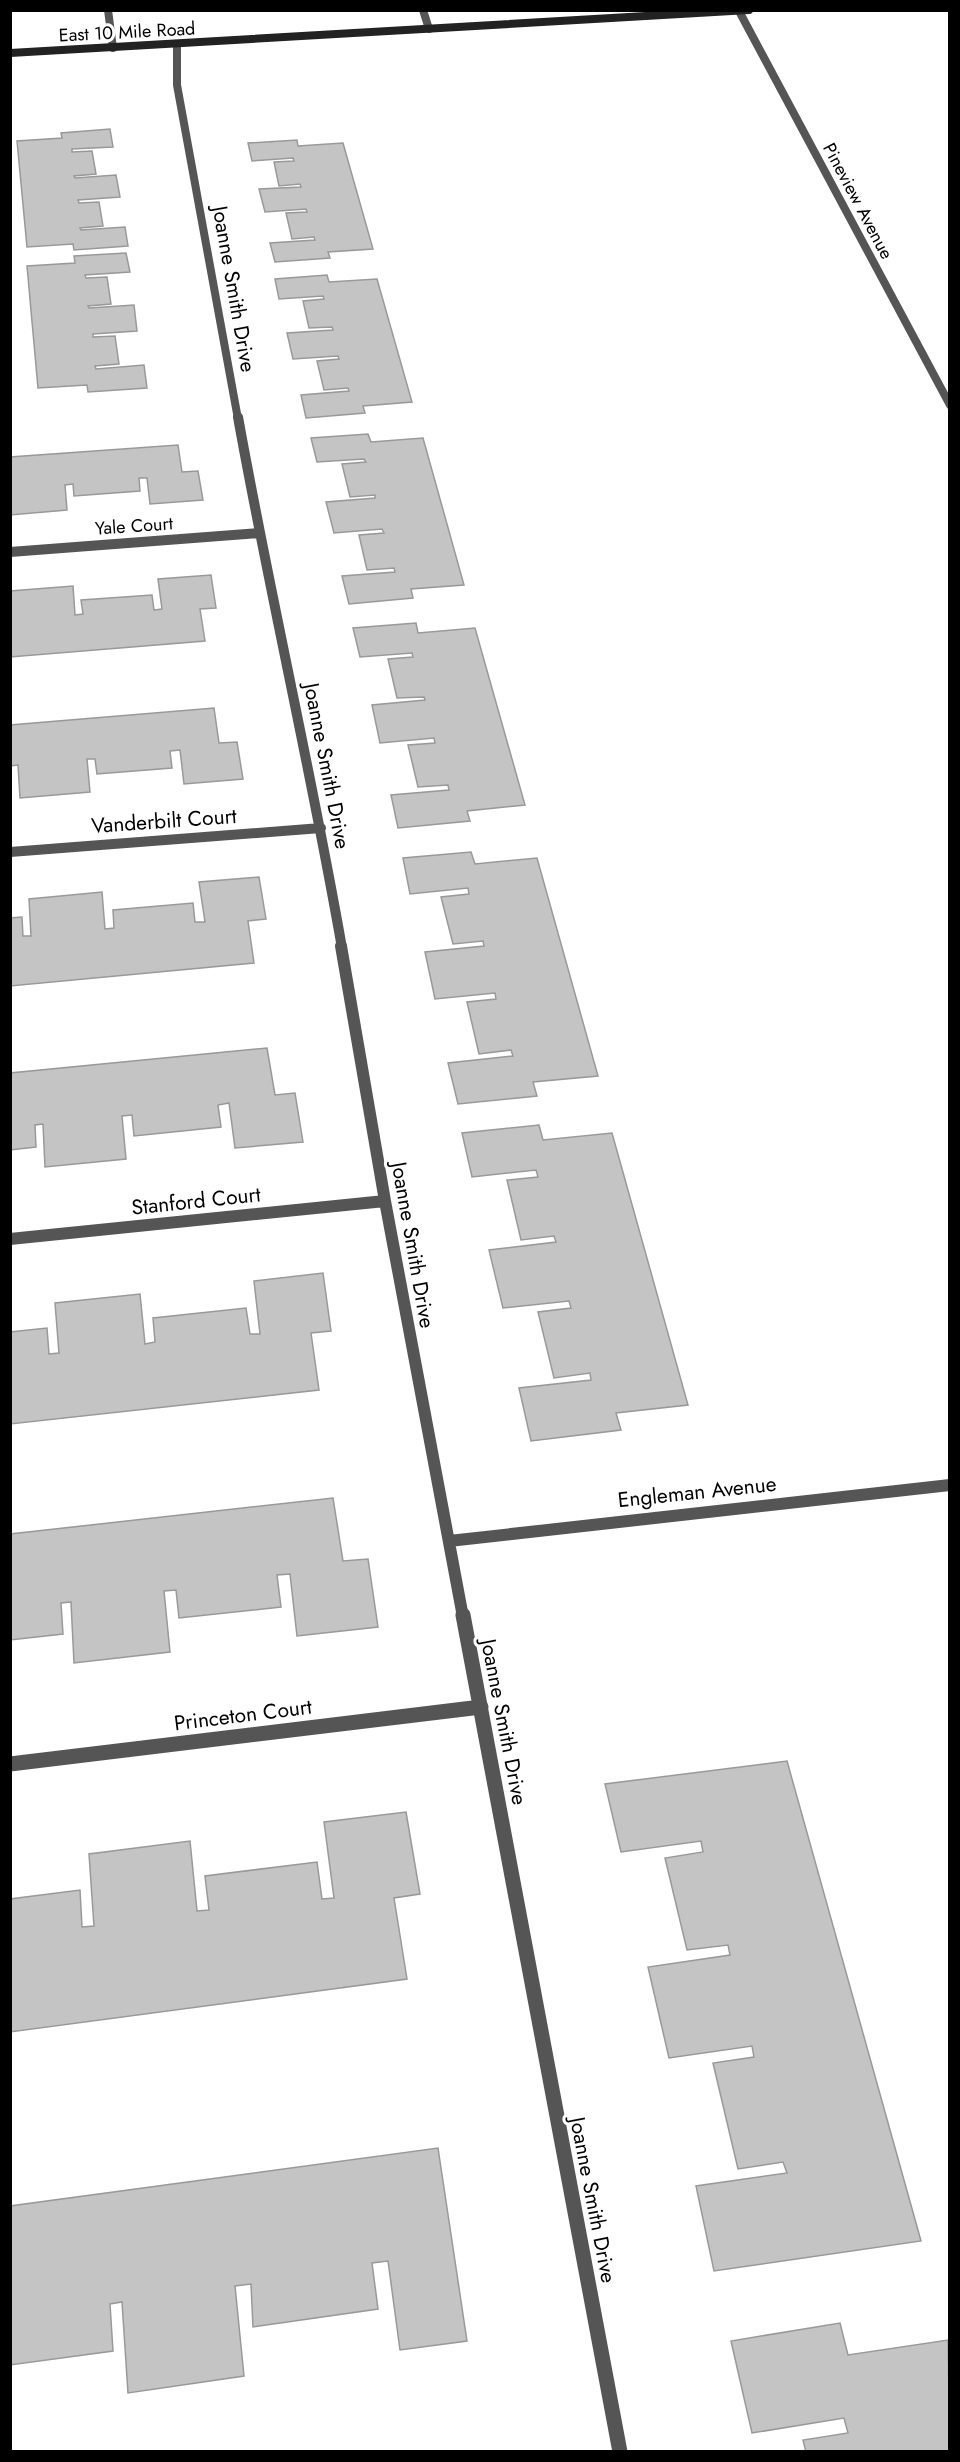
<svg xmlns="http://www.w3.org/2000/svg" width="960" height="2462" viewBox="0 0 960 2462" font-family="Jost,sans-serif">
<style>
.building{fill:#c4c4c4;stroke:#999;stroke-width:1.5}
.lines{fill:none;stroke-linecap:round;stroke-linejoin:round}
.service{stroke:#555;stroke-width:8}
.minor-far3{stroke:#555;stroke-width:8}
.minor-far2{stroke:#555;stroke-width:10}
.minor-far1{stroke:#555;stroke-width:12}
.minor{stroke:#555;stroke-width:15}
.secondary{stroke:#222;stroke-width:8}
.labels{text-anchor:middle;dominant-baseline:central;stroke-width:6;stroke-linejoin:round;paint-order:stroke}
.far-street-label{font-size:18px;fill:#000;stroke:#fff}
.street-label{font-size:21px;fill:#000;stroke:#fff}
</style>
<rect width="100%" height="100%" fill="#fff"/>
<!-- building -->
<path class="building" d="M110,129L113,147L72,149V152L92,151L96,174L74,176L75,178L116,175L120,197L78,200L79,203L99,202L103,226L80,228L81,230L125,227L128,246L74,250L73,244L27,247L17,141L62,138L61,133Z
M297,140L298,146L343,143L373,249L328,252L330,258L275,262L270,243L315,240L314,237L292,239L286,213L307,212L306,209L265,212L259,189L301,187L300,184L279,186L274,162L294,161L293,158L252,161L248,143Z
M126,253L130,272L85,275L86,278L107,277L111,304L88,306L89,308L134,305L137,331L93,334V337L115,336L119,364L95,366L96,369L144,365L147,388L88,392L87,385L38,388L27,266L75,263L74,256Z
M327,275L329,282L377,279L412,402L363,406L365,413L306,418L301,395L349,391L348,388L324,390L317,361L339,359L338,356L293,359L287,333L333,330L332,327L309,328L303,301L324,299L323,296L279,299L275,279Z
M368,434L371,442L423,438L464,585L411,589L413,598L349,604L342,576L395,572L394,568L367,570L359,535L384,533L382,529L334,533L326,502L375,498V495L350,497L342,464L366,462L364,459L317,462L311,438Z
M178,445L182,472L198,471L203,500L150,504L147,478H139L140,491L74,496L73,484L65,485L67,510L10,515V457Z
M211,575L216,608L200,609L205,641L10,657V591L73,586L75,615L83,614L81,600L152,595L154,610L162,609L158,579Z
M416,623L418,633L475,628L525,805L467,811L470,821L398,828L391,795L449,790L448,785L418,787L408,745L435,743L434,738L380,743L372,705L425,700L424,697L397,698L388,659L413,657L412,653L360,657L353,628Z
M214,708L219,743L237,742L243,779L184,784L180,750L170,751L172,768L97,774L95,759H87L90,792L20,798L18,765L10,766V725Z
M471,852L475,864L537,858L598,1076L533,1082L537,1096L458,1104L448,1063L513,1056L511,1050L479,1054L467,1002L496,999L495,993L435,999L425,952L484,946L483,941L453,944L441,897L469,894L468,888L410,894L403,858Z
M259,877L266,919L248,921L254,963L10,986V918L22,917L23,936H31L29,899L102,892L105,929L114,928L113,910L193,903L195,922H205L199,882Z
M267,1048L275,1095L295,1093L303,1142L235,1148L229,1103L218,1105L221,1127L134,1136L132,1115L122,1116L126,1159L45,1167L43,1124L35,1125L36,1147L10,1150V1073Z
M539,1125L543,1140L612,1133L688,1405L616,1413L621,1430L531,1441L519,1388L591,1380L590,1373L554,1378L538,1312L571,1308L569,1301L503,1308L489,1250L556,1242L554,1236L521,1240L507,1180L538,1177L536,1170L472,1177L462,1133Z
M323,1273L331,1331L311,1333L319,1390L10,1424V1332L47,1328L49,1354L59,1353L55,1303L140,1294L145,1344L155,1342L153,1318L246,1308L250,1334H260L254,1281Z
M333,1498L343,1561L368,1559L378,1627L297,1636L290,1574L277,1575L281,1607L179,1618L176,1590L164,1591L170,1652L74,1663L71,1602L61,1603L63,1634L10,1640V1534Z
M787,1761L921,2241L714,2271L696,2186L787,2173L783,2162L738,2169L713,2063L754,2057L752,2046L669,2058L648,1967L730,1955L728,1945L687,1950L665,1858L703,1852L701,1841L621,1852L605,1784Z
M406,1812L420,1894L394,1898L407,1979L10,2032V1899L80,1890L82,1927L94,1926L89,1854L190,1841L197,1911L209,1910L205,1876L317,1862L322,1899L334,1898L324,1822Z
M438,2148L467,2341L400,2350L388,2261L372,2263L378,2309L253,2327L251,2284L235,2286L244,2376L128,2393L122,2302L110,2304L113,2351L10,2365V2206Z
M840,2323L848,2355L948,2340L950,2452H806L803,2440L848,2433L844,2418L752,2433L731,2341Z"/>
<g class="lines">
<!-- service -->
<path class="service" d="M108,10L113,48"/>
<!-- minor-far3 -->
<path class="minor-far3" d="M423,10L429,29
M739,11L950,405
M177,44V85L238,419"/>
<!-- minor-far2 -->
<path class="minor-far2" d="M238,417C270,595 311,770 342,948
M10,552L259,533
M10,852L321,828"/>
<!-- minor-far1 -->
<path class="minor-far1" d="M341,946L385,1201L463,1617
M10,1239L385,1201
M449,1541L950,1485"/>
<!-- minor -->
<path class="minor" d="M463,1615L620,2452
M10,1764L481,1707"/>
<!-- secondary -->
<path class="secondary" d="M10,53L749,10"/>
</g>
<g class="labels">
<!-- far-street labels -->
<g class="far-street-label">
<text transform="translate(127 32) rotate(-3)">East 10 Mile Road</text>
<text transform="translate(858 201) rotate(62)">Pineview Avenue</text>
<text transform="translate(134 526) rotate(-4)">Yale Court</text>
</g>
<!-- street labels -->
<g class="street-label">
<text transform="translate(234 289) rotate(80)">Joanne Smith Drive</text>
<text transform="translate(327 766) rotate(79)">Joanne Smith Drive</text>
<text transform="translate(164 821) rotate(-4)">Vanderbilt Court</text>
<text transform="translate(196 1201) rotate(-6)">Stanford Court</text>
<text transform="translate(413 1245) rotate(80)">Joanne Smith Drive</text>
<text transform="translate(697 1492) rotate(-6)">Engleman Avenue</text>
<text transform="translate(243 1715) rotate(-7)">Princeton Court</text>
<text transform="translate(504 1722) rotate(79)">Joanne Smith Drive</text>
<text transform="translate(593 2200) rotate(79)">Joanne Smith Drive</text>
</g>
</g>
<!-- border -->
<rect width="960" height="2462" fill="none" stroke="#000000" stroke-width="24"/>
</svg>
